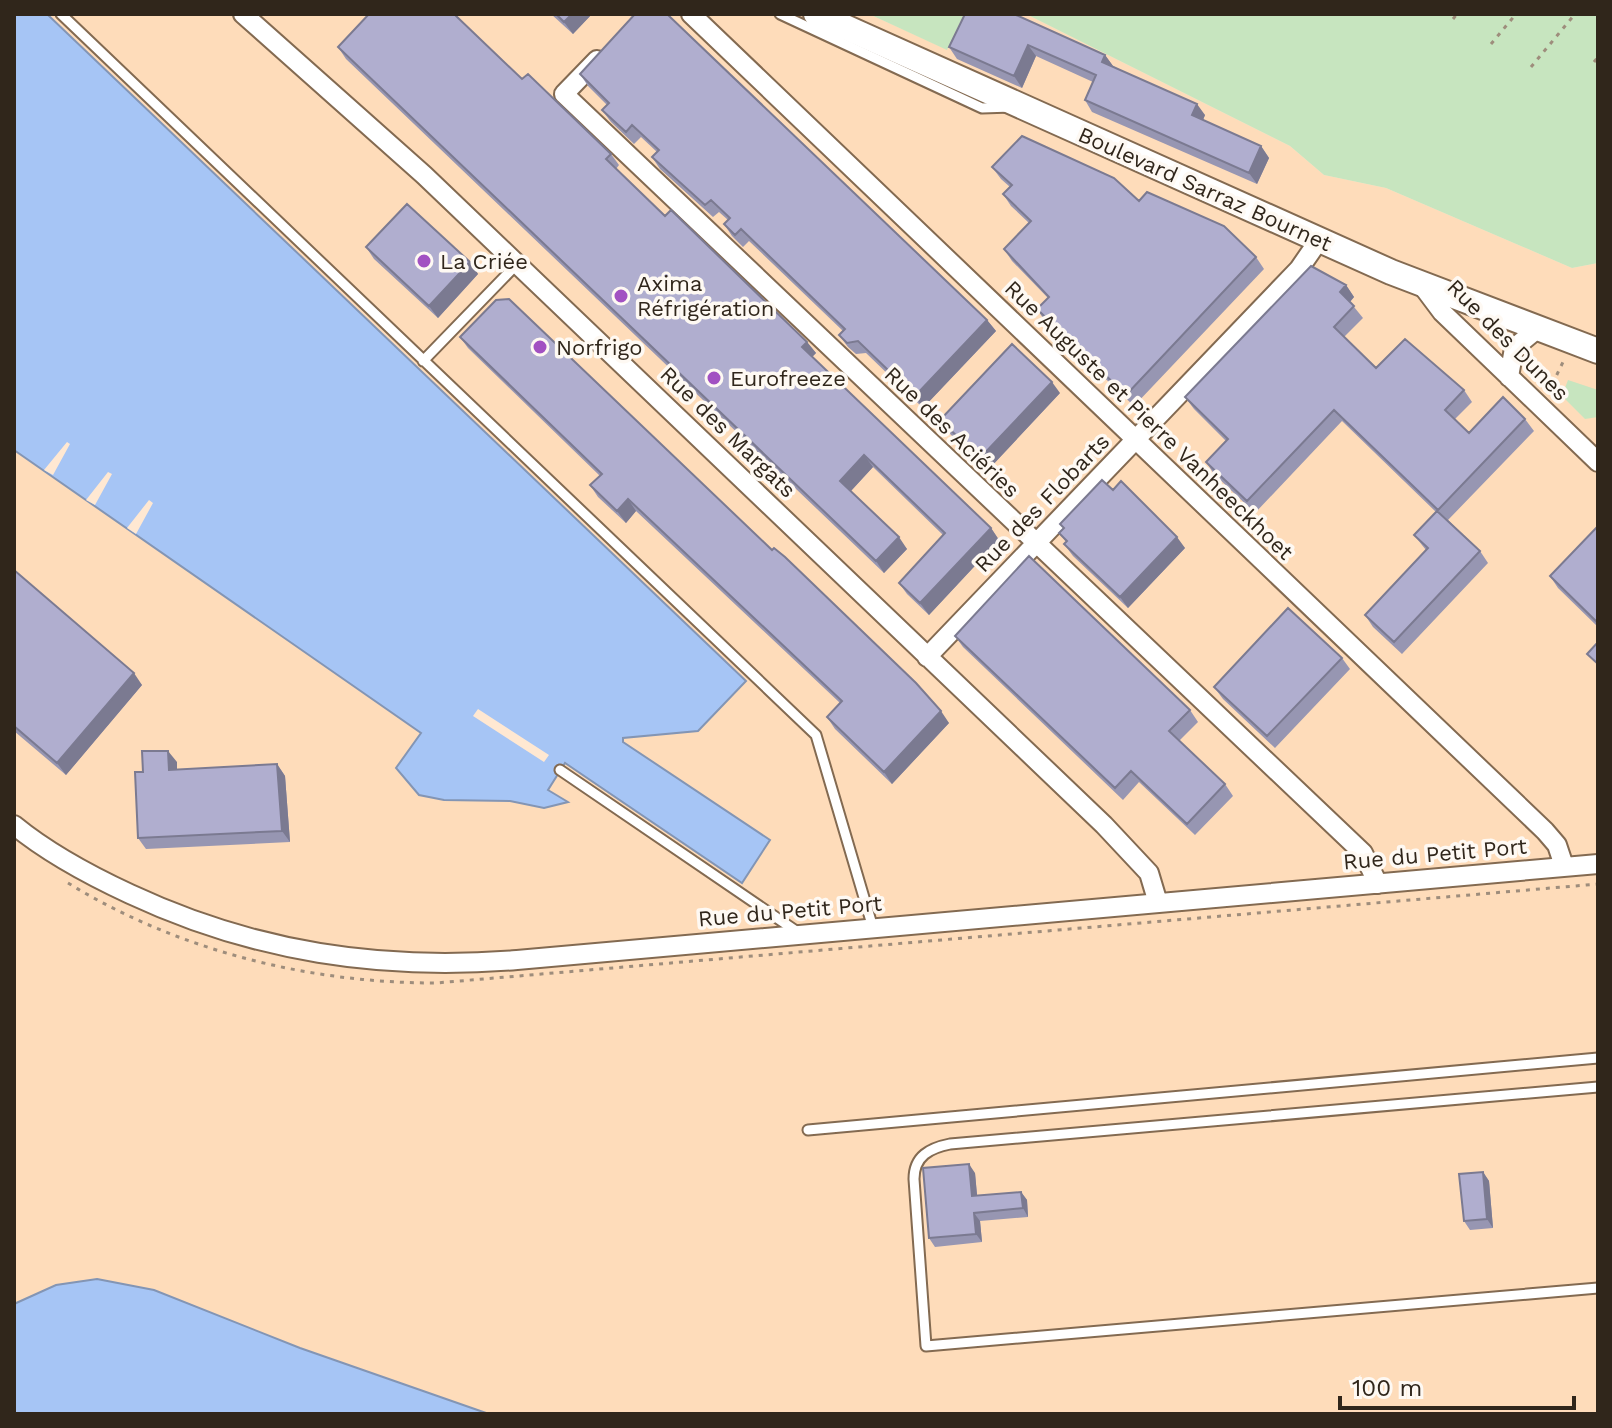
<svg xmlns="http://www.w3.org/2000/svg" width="1612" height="1428" viewBox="0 0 1612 1428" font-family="'Work Sans',sans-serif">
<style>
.built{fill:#fedcba}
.green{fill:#c7e5bf}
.water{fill:#a6c5f5;stroke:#8395b4;stroke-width:2}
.pier{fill:#ffe8d2}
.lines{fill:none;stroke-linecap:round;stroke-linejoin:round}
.lane-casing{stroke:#836a51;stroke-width:13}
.street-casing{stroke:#836a51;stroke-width:22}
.secondary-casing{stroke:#836a51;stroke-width:28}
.path{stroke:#9e8d7c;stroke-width:3;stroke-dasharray:4 6;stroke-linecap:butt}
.lane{stroke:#fff;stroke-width:9}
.street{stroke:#fff;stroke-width:18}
.secondary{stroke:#fff;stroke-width:24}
.wall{fill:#9796b2}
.shaded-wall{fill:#7b7a91}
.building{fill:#b0aecf;stroke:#7b7a91;stroke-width:2}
.poi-dot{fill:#a251c2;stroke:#fef9f3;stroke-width:3}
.labels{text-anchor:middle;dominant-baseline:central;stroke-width:7;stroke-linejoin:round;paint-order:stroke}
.street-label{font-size:22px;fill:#30261b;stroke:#fef9f3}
.poi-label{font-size:22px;fill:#30261b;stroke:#fef9f3;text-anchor:start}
</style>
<rect width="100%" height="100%" fill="#ffe8d2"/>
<!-- built -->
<path class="built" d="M47,14H869L946,49L964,14H1026L1290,146L1324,175L1386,188L1572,268L1598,263V1414H489L300,1348L153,1290L97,1279L14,1304V450L421,733L444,800L510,801L544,808L567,802L548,790L565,763L769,840L623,742L622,737L698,731L745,680Z"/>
<!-- green -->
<path class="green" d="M869,14H964L947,50Z
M1026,14H1598V263L1572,268L1386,188L1324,175L1290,146Z
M1568,380L1598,390V417L1585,419L1562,396Z"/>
<!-- water -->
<path class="water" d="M14,14H47L746,681L698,731L623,738V742L770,840L742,883L565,763L548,790L568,802L544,808L510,801L444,800L419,795L396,768L421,733L14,450Z
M97,1279L154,1290L300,1348L489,1414H14V1304L56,1285Z"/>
<!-- pier -->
<path class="pier" d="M67,442L70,444L53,475L44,470Z
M108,472L112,474L95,505L86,500Z
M149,500L153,503L136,534L127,528Z
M478,709L549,755L544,762L473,716Z"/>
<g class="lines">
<defs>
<path id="lane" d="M61,14L816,735L873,928
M780,14L982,108L1012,107
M423,361L517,264
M560,770L799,933
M1598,1087L950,1144C930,1148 914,1156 914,1179L926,1346L1598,1288
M808,1130L1598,1058"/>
<path id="street" d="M243,14L424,175L1104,825L1149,873L1158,903
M691,14L1545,831L1557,845L1564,866
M597,60L564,94L1363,853L1378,884
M1421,284L1442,312L1598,462
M1509,377L1514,348L1537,329
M927,657L1299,269L1319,240
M14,825C48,853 89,875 130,894C254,952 381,971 517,960L1598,864"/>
<path id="secondary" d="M816,14L1391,272L1598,351"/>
</defs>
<!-- lane casing -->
<use href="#lane" class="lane-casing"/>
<!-- street casing -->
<use href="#street" class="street-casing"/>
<!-- secondary casing -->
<use href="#secondary" class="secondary-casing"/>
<!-- path -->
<path class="path" d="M1453,19L1457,14
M1491,44L1516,14
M1594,62L1598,57
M1531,67L1575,14
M1548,393L1564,360
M68,883C177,950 307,983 436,983L1598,884"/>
<!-- lane -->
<use href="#lane" class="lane"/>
<!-- street -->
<use href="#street" class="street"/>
<!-- secondary -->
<use href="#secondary" class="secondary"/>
</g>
<!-- wall -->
<path class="wall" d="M551,14H592L573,34Z
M965,14L1105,55L1113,66L1205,115L1203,120L1261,146L1269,158L1257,184L1092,112L1085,100L1093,82L1036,56L1022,88L957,59L949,47Z
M338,47L522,79L611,154L619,165L616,169L665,216L807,342L816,353L812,357L991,528L999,540L929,615L907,594L899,583L943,535L873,467L851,491L907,549L884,573L346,59Z
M580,74L987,320L996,331L923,408L866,353L856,354L848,347L839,335L843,331L749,241L743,247L732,236L724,224L728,220L719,212L713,217L660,169L652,157L657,152L641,137L634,144L611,122L602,110L607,105L588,86Z
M992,167L1139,201L1256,257L1264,269L1134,406L1045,321L1037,309L1048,298L1012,261L1004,249L1029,223L1011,206L1003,194L1010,187L1001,179Z
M366,247L470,262L478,274L438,318L374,259Z
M1346,285L1354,297L1350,302L1363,318L1344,337L1376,368L1464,390L1472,402L1455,419L1469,433L1525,419L1534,431L1448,520L1480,551L1488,563L1402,654L1373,627L1365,615L1426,550L1414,535L1436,512L1342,421L1255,513L1214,474L1206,462L1226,441L1194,409L1185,397Z
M460,337L949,723L892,784L835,729L827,717L840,703L636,511L626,523L598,497L590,485L600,476L468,348Z
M1060,393L988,470L948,432L940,420Z
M1113,490L1185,548L1128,608L1073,556L1064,544L1066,542L1059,533L1064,528L1060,524Z
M1598,526V627L1558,588L1550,576Z
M14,570L142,685L66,775L14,731Z
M955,636L1190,710L1198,722L1179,741L1225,784L1233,796L1195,835L1139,782L1123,800L963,647Z
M1342,658L1350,669L1275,748L1223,699L1214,687Z
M177,762V770L277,764L285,776L290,842L146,849L138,838L143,772Z
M1483,1172L1489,1181L1493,1228L1470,1230L1464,1221Z
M975,1173L977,1196L1021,1192L1027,1200L1028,1217L980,1221L982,1242L935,1247L929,1238Z"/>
<!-- shaded-wall -->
<path class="shaded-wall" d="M572,14H592L573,34L564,22Z
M1028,45L1036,56L1022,88L1014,76Z
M1105,55L1113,66L1102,62Z
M1197,104L1205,115L1200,127L1192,115Z
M1261,146L1269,158L1257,184L1249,173Z
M470,262L478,274L438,318L429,306Z
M1346,285L1354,297L1348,304L1340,292Z
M987,320L996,331L923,408L915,396Z
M807,342L816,353L810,359L802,347Z
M1052,382L1060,393L988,470L980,458Z
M864,455L873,467L849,493L840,481Z
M628,499L636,511L626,523L617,511Z
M991,528L999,540L929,615L920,603Z
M899,537L907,549L884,573L876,561Z
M1177,537L1185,548L1128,608L1120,597Z
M134,673L142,685L66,775L57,763Z
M941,711L949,723L892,784L884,772Z
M168,751L177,762V782L169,770Z
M277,764L285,776L290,842L282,831Z
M969,1164L975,1173L978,1205L972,1196Z
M1483,1172L1489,1181L1493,1228L1487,1219Z
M1021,1192L1027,1200L1028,1217L1023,1208Z
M974,1213L980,1221L982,1242L976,1234Z"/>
<!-- building -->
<path class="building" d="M369,14H454L522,79L528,74L611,154L606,159L665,216L671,210L807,342L802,347L991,528L920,603L899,583L945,533L864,455L840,481L899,537L876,561L338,47Z
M556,14H572L564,22Z
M635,14H667L987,320L915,396L858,341L847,343L839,335L845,329L741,229L735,235L724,224L730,218L711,200L705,205L652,157L659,150L632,125L626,132L602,110L609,103L580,74Z
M965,14H1014L1105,55L1102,62L1197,104L1192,115L1261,146L1249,173L1085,100L1096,75L1028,45L1014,76L949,47Z
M1022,136L1114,178L1139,201L1147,192L1224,226L1256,257L1126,395L1037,309L1049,297L1004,249L1031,221L1003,194L1012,185L992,167Z
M407,204L470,262L429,306L366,247Z
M1311,266L1346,285L1340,292L1354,306L1334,327L1376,368L1405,339L1464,390L1445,410L1469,433L1503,397L1525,419L1438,510L1334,410L1247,501L1206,462L1228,439L1185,397Z
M509,299L772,550L774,548L785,557L916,683L941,711L884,772L827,717L842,701L628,499L617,511L590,485L602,474L460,337L496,300Z
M1012,344L1052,382L980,458L940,420Z
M1102,480L1113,490L1121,481L1177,537L1120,597L1064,544L1067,541L1059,533L1064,528L1060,524Z
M1437,511L1480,551L1394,642L1365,615L1428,548L1414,535Z
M1598,526V623L1550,576Z
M1029,556L1190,710L1169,731L1225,784L1187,824L1131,771L1115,788L955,636Z
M14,570L134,673L57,763L14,726Z
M1288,608L1342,658L1267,736L1214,687Z
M1598,642V664L1587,654Z
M142,751H168L169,770L277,764L282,831L138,838L135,772H143Z
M969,1164L972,1196L1021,1192L1023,1208L974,1213L976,1234L929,1238L923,1168Z
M1483,1172L1487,1219L1464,1221L1459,1174Z"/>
<!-- markers -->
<g class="poi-dot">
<circle cx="424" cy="261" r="8"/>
<circle cx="621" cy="296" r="8"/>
<circle cx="540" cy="347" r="8"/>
<circle cx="714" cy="378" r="8"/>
</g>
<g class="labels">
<!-- street labels -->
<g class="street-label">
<text transform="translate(1205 189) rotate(24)">Boulevard Sarraz Bournet</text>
<text transform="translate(1508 340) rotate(45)">Rue des Dunes</text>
<text transform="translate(1149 420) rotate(44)">Rue Auguste et Pierre Vanheeckhoet</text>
<text transform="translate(728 432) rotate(44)">Rue des Margats</text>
<text transform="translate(952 432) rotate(44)">Rue des Aciéries</text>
<text transform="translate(1042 503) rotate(-46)">Rue des Flobarts</text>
<text transform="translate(1435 854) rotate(-5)">Rue du Petit Port</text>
<text transform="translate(790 911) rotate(-5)">Rue du Petit Port</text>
</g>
<!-- poi labels -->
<g class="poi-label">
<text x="440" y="261">La Criée</text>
<text x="637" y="283">Axima<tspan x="637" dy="25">Réfrigération</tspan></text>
<text x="556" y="347">Norfrigo</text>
<text x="730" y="378">Eurofreeze</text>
</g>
</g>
<!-- border -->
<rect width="1612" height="1428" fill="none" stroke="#30261b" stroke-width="32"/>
<!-- scale -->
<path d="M1340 1396v12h234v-12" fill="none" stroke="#30261b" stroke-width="4"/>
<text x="1352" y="1396" font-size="24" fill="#30261b" stroke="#fef9f3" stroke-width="6" paint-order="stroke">100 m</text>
</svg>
